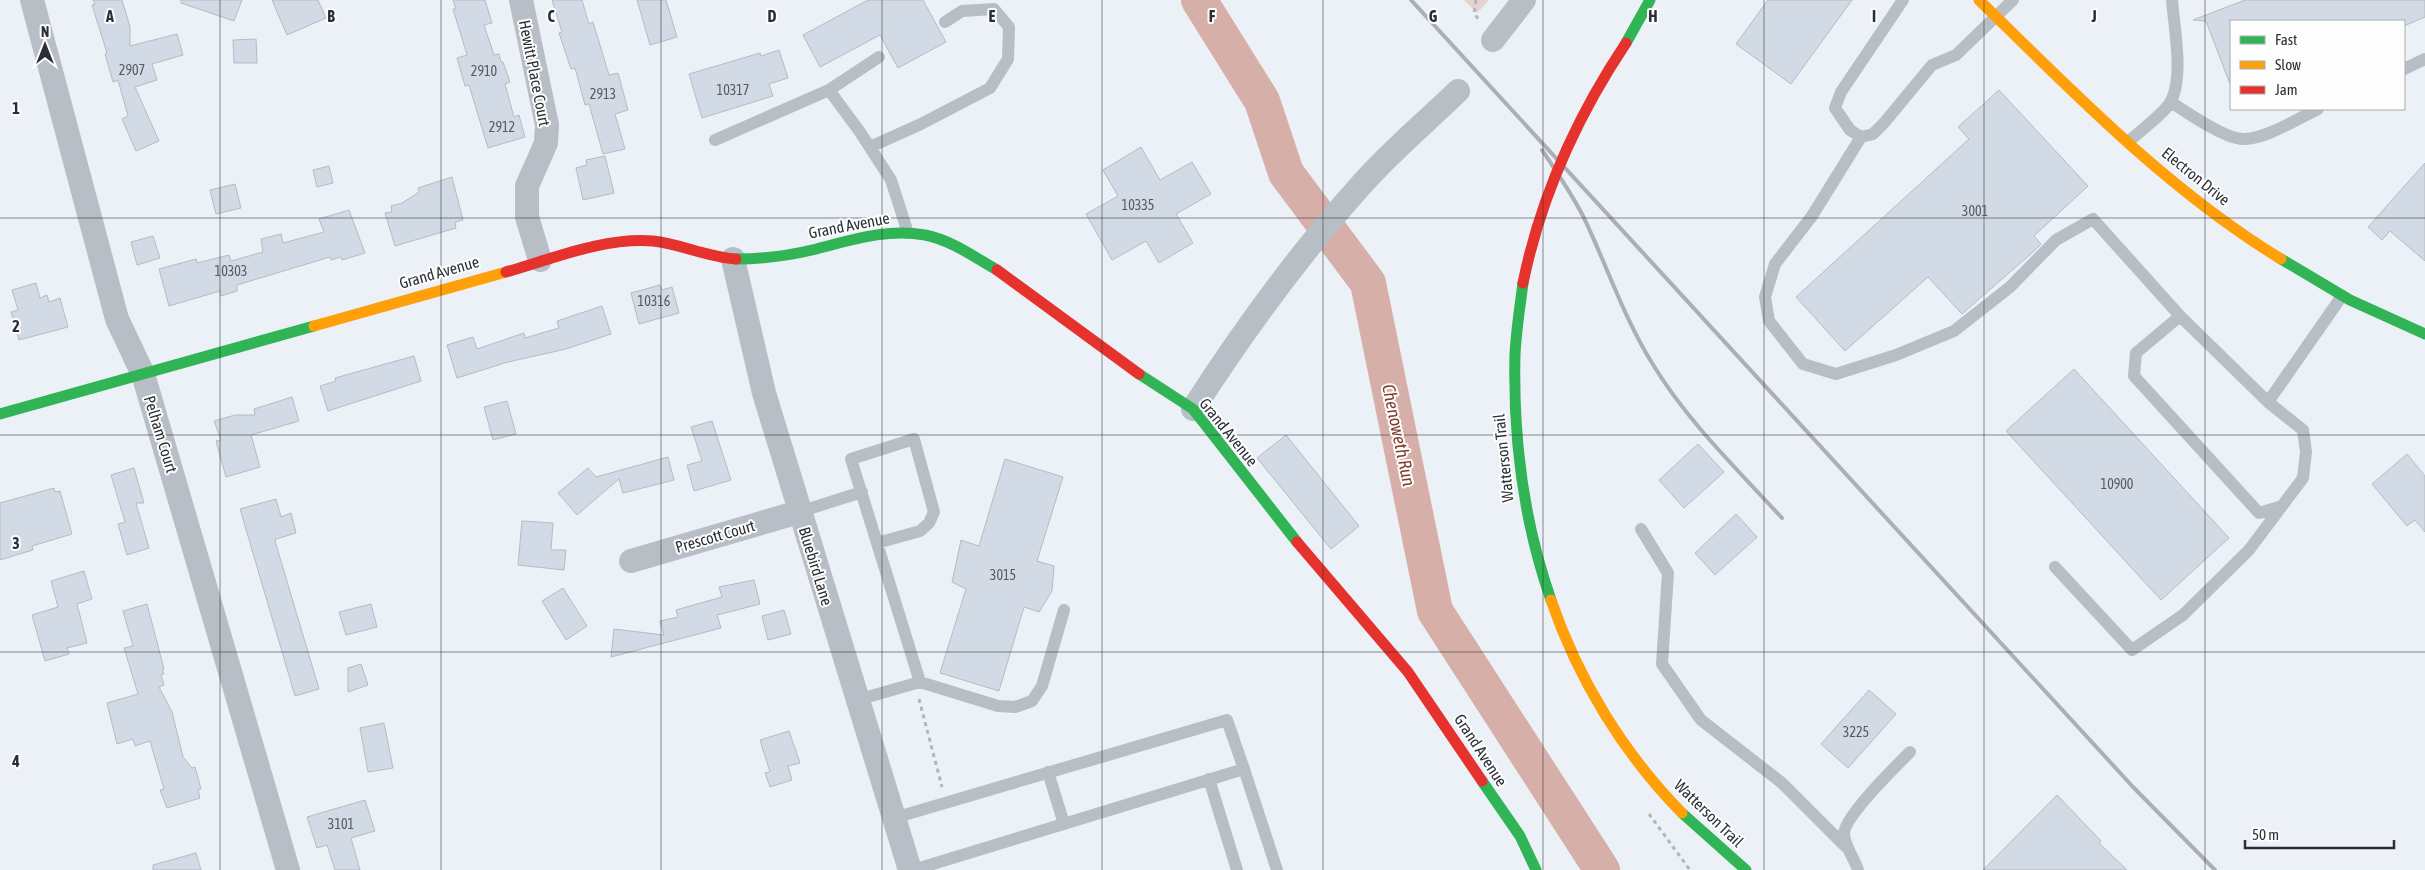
<svg xmlns="http://www.w3.org/2000/svg" width="2425" height="870" viewBox="0 0 2425 870" font-family="'Asap Condensed',sans-serif">
<style>
.green{fill:#e6d3d0}
.lines{fill:none;stroke-linecap:round;stroke-linejoin:round}
.river{stroke:#d6b0a8;stroke-width:36}
.building{fill:#d1dae5;stroke:#b7bbc1}
.path{stroke:#b1b6bb;stroke-width:3;stroke-dasharray:4 4;stroke-linecap:butt}
.lane{stroke:#b8bec5;stroke-width:12}
.street{stroke:#b8bec5;stroke-width:24}
.fast{stroke:#30b455;stroke-width:11}
.slow{stroke:#ff9f0a;stroke-width:11}
.jam{stroke:#e5322d;stroke-width:11}
.rail{stroke:#abb0b7;stroke-width:4}
.jam-bridge{stroke:#e5322d;stroke-width:11}
.grid{fill:none;stroke:#2b2f35;stroke-width:1;stroke-opacity:0.55}
.labels{text-anchor:middle;dominant-baseline:central;stroke-width:4;stroke-linejoin:round;paint-order:stroke}
.number-label{font-size:14px;fill:#555a62}
.street-label{font-size:16px;fill:#2b2f35;stroke:#fdfdfd}
.water-label{font-size:18px;font-style:italic;fill:#823b29;stroke:#fdfdfd}
.grid-label{font-size:16px;text-anchor:middle;font-weight:bold;fill:#2b2f35;stroke:#fdfdfd;stroke-width:4;stroke-linejoin:round;paint-order:stroke}
</style>
<rect width="100%" height="100%" fill="#ecf1f8"/>
<!-- green -->
<path class="green" d="M1464,0H1489L1477,13Z"/>
<g class="lines">
<!-- river -->
<path class="river" d="M1199,0L1262,101L1286,173L1368,283L1435,611L1602,870"/>
</g>
<!-- building -->
<path class="building" d="M93,0H122L130,27V46L177,34L183,55L152,64L157,80L135,87L159,141L136,151L122,119L128,116L118,80L113,82L105,54L107,53L92,5L95,4Z
M181,0H242L234,21L181,3Z
M272,0H318L326,18L287,35Z
M453,0H485L492,23L484,25L494,55L499,54L501,62H503L510,82L505,84L514,117L519,115L525,137L488,148L469,85L465,86L457,58L467,55L453,9H456Z
M552,0H582L589,24L593,22L609,75L618,73L628,110L615,114L625,149L603,154L589,104L585,105L575,68L571,69L559,33L562,32Z
M637,0H666L677,37L650,45Z
M868,0H923L946,42L898,68L880,35L820,67L803,35Z
M1768,0H1852L1791,84L1736,44Z
M2245,0H2425V17L2404,26V21H2231L2230,84L2206,21L2193,20Z
M256,39L257,63H234L233,40Z
M779,50L788,78L769,84L773,96L702,118L689,74L760,53L761,56Z
M1999,90L2088,186L2034,236L2041,244L2033,252L1962,314L1928,277L1845,351L1796,297L1969,139L1958,127Z
M1141,147L1160,180L1192,162L1211,194L1176,214L1193,243L1159,263L1146,241L1112,260L1086,214L1118,196L1103,170Z
M605,156L614,193L583,200L576,168L587,165L586,160Z
M2425,163V261L2390,231L2382,240L2368,227Z
M329,166L333,183L317,187L313,170Z
M452,177L463,220L455,222L456,228L395,246L385,213L392,212L391,206L402,203L419,192L418,188Z
M235,184L241,208L216,214L210,190Z
M349,210L365,253L342,260L341,257L331,260L330,257L237,285V291L221,296L220,291L169,306L159,269L196,259L197,263L229,255L231,261L263,252L261,239L281,234L283,243L324,232L319,219Z
M153,236L160,258L137,265L131,242Z
M36,283L40,298L47,295L49,302L60,298L68,327L19,340L11,312L18,310L12,290Z
M660,285L662,290L672,287L679,313L639,324L631,293Z
M602,306L611,334L566,349L508,362L457,378L447,345L473,337L477,349L524,333L525,338L559,328L557,321Z
M414,356L421,381L328,411L320,386L336,381L335,378Z
M2074,369L2229,538L2161,600L2006,431Z
M292,397L299,421L251,435L260,467L226,477L216,441L221,440L214,421L235,415H255L254,409Z
M507,401L516,434L493,440L484,407Z
M712,421L731,480L694,491L687,465L702,461L691,427Z
M1286,435L1359,526L1331,549L1257,458Z
M1698,444L1724,472L1684,508L1659,480Z
M2407,454L2425,476V532L2415,520L2407,526L2372,484Z
M668,457L674,480L623,493L619,479L577,515L558,493L588,468L596,477Z
M1005,459L1063,477L1037,561L1054,566L1052,591L1039,612L1024,607L999,691L940,673L966,589L952,582L961,540L979,546Z
M134,468L144,503H136L149,548L127,555L118,524L125,522L111,475Z
M54,488L55,492L60,491L72,534L32,546L33,550L0,560V503Z
M276,499L281,517L291,513L296,533L276,539L275,541L319,689L295,696L240,509Z
M1736,514L1757,537L1715,575L1695,553Z
M522,521L553,523L551,550H566L564,570L518,565Z
M84,571L92,599L77,604L87,643L67,648L69,654L45,661L32,615L58,607L51,581Z
M754,580L760,604L717,615L721,628L611,657L614,629L664,635L660,621L678,617L676,610L722,597L719,587Z
M563,588L587,626L566,640L542,601Z
M147,604L164,669H162L164,674L161,675L164,685L159,687L172,712L183,757L192,768L195,767L201,789L198,790L200,798L167,808L160,790L164,789L150,741L135,746L133,739L117,744L107,703L138,694L124,648L133,646L123,611Z
M371,604L377,627L346,635L339,612Z
M784,610L791,634L768,640L762,616Z
M361,664L368,685L348,692V668Z
M1869,690L1896,714L1848,768L1821,744Z
M384,723L393,768L368,772L360,728Z
M789,731L800,763L788,766L792,780L770,787L765,773L770,772L760,740Z
M2057,795L2101,841L2099,843L2127,870H1983Z
M365,800L375,831L351,838L360,870H335L327,845L317,848L307,817Z
M196,853L201,870H153V865Z"/>
<g class="lines">
<!-- path -->
<path class="path" d="M1476,0L1474,13L1480,21
M919,699L942,787
M1649,814L1690,870"/>
<!-- lane -->
<path class="lane" d="M1903,0L1841,92L1835,108L1850,130L1861,137L1873,134L1884,123L1932,65L1956,55L2013,0
M879,57L829,90L860,132L891,180L908,233
M2404,69L2425,59
M2171,102C2186,112 2225,139 2243,139C2264,140 2299,118 2318,109
M1861,137L1812,216L1775,264L1765,297L1769,321L1803,364L1836,374L1896,355L1954,331L2010,287L2056,240L2093,219L2180,316
M715,140L829,90
M2129,141C2140,131 2165,113 2171,101C2184,77 2174,27 2172,0
M870,147L921,124L990,88L1008,59L1009,27L994,9L962,11L945,22
M2268,402L2180,316L2136,353L2134,376L2259,513L2282,506L2303,478L2306,452L2303,430L2268,402L2342,296
M799,512L862,492
M1641,529L1668,573L1662,664L1701,720L1782,783L1846,847
M877,543L920,531L929,523L934,512L914,439L851,459L920,682
M2055,567L2132,650L2183,615L2249,550L2282,506
M857,700L920,682L998,706L1015,707L1032,701L1042,686L1064,610
M1244,769L1277,870
M1048,772L1064,824
M1209,779L1237,870
M894,818L1227,720L1244,769L913,870
M1858,870C1854,857 1845,848 1844,834C1844,817 1896,766 1910,752"/>
<!-- street -->
<path class="street" d="M32,0L117,319L143,374L288,870
M521,0L547,125L546,143L527,186V217L540,260
M1493,40L1524,0
M733,259L764,393L910,870
M1193,409C1244,330 1299,254 1362,184C1391,151 1426,122 1458,91
M631,561L799,512"/>
<!-- fast -->
<path class="fast" d="M1626,43L1650,0
M736,259C761,259 787,256 812,250C849,241 885,228 925,235C951,240 974,257 997,270
M2281,259L2350,300L2425,334
M1523,283C1520,307 1516,331 1515,355C1513,439 1523,520 1551,600
M1139,374L1193,409L1297,542
M0,414L314,326
M1482,781L1520,836L1536,870
M1682,813L1746,870"/>
<!-- slow -->
<path class="slow" d="M1979,0C2073,92 2168,190 2281,259
M314,326L506,272
M1551,600C1578,679 1623,753 1682,813"/>
<!-- jam -->
<path class="jam" d="M997,270L1139,374
M506,272C552,259 604,237 653,241C681,244 707,257 736,259
M1297,542L1408,672L1482,781"/>
<!-- rail -->
<path class="rail" d="M1411,0L2133,787L2215,870
M1542,150C1557,172 1572,194 1584,218C1607,266 1624,318 1652,363C1687,421 1736,468 1782,518"/>
<!-- jam-bridge -->
<path class="jam-bridge" d="M1523,283C1541,195 1576,118 1626,43"/>
</g>
<!-- grid -->
<path class="grid" d="M220,0V870M441,0V870M661,0V870M882,0V870M1102,0V870M1323,0V870M1543,0V870M1764,0V870M1984,0V870M2205,0V870M0,218H2425M0,435H2425M0,652H2425"/>
<g class="labels">
<!-- number labels -->
<g class="number-label">
<text x="132" y="70">2907</text>
<text x="484" y="71">2910</text>
<text x="733" y="90">10317</text>
<text x="603" y="94">2913</text>
<text x="502" y="127">2912</text>
<text x="1138" y="205">10335</text>
<text x="1975" y="211">3001</text>
<text x="231" y="271">10303</text>
<text x="654" y="301">10316</text>
<text x="2117" y="484">10900</text>
<text x="1003" y="575">3015</text>
<text x="1856" y="732">3225</text>
<text x="341" y="824">3101</text>
</g>
<!-- street labels -->
<g class="street-label">
<text transform="translate(535 73) rotate(79)">Hewitt Place Court</text>
<text transform="translate(2196 176) rotate(39)">Electron Drive</text>
<text transform="translate(849 225) rotate(-11)">Grand Avenue</text>
<text transform="translate(439 272) rotate(-16)">Grand Avenue</text>
<text transform="translate(1229 432) rotate(51)">Grand Avenue</text>
<text transform="translate(161 434) rotate(73)">Pelham Court</text>
<text transform="translate(1503 458) rotate(-96)">Watterson Trail</text>
<text transform="translate(715 536) rotate(-16)">Prescott Court</text>
<text transform="translate(816 566) rotate(73)">Bluebird Lane</text>
<text transform="translate(1481 750) rotate(57)">Grand Avenue</text>
<text transform="translate(1709 813) rotate(44)">Watterson Trail</text>
</g>
<!-- water labels -->
<g class="water-label">
<text transform="translate(1399 435) rotate(78)">Chenoweth Run</text>
</g>
</g>
<g class="grid-label">
<text x="110" y="22">A</text>
<text x="331" y="22">B</text>
<text x="551" y="22">C</text>
<text x="772" y="22">D</text>
<text x="992" y="22">E</text>
<text x="1212" y="22">F</text>
<text x="1433" y="22">G</text>
<text x="1653" y="22">H</text>
<text x="1874" y="22">I</text>
<text x="2094" y="22">J</text>
<text x="16" y="114">1</text>
<text x="16" y="332">2</text>
<text x="16" y="549">3</text>
<text x="16" y="767">4</text>
</g>
<!-- legend -->
<rect x="2230" y="20" width="175" height="90" fill="#fdfdfd" stroke="#a9abad"/>
<rect x="2240" y="36" width="25" height="8" fill="#30b455" stroke="#a9abad"/>
<text x="2275" y="45" font-size="15" fill="#2b2f35">Fast</text>
<rect x="2240" y="61" width="25" height="8" fill="#ff9f0a" stroke="#a9abad"/>
<text x="2275" y="70" font-size="15" fill="#2b2f35">Slow</text>
<rect x="2240" y="86" width="25" height="8" fill="#e5322d" stroke="#a9abad"/>
<text x="2275" y="95" font-size="15" fill="#2b2f35">Jam</text>
<!-- north arrow -->
<g transform="translate(45 45)" stroke="#fdfdfd" stroke-width="4" paint-order="stroke">
<path d="M0-4L9 19L0 12L-9 19Z" fill="#2b2f35"/>
<text y="-8" font-size="14" font-weight="bold" text-anchor="middle" fill="#2b2f35">N</text>
</g>
<!-- scale -->
<path d="M2245 840v8h149v-8" fill="none" stroke="#2b2f35" stroke-width="2.5"/>
<text x="2252" y="840" font-size="15" fill="#2b2f35" stroke="#fdfdfd" stroke-width="4" paint-order="stroke">50 m</text>
</svg>
